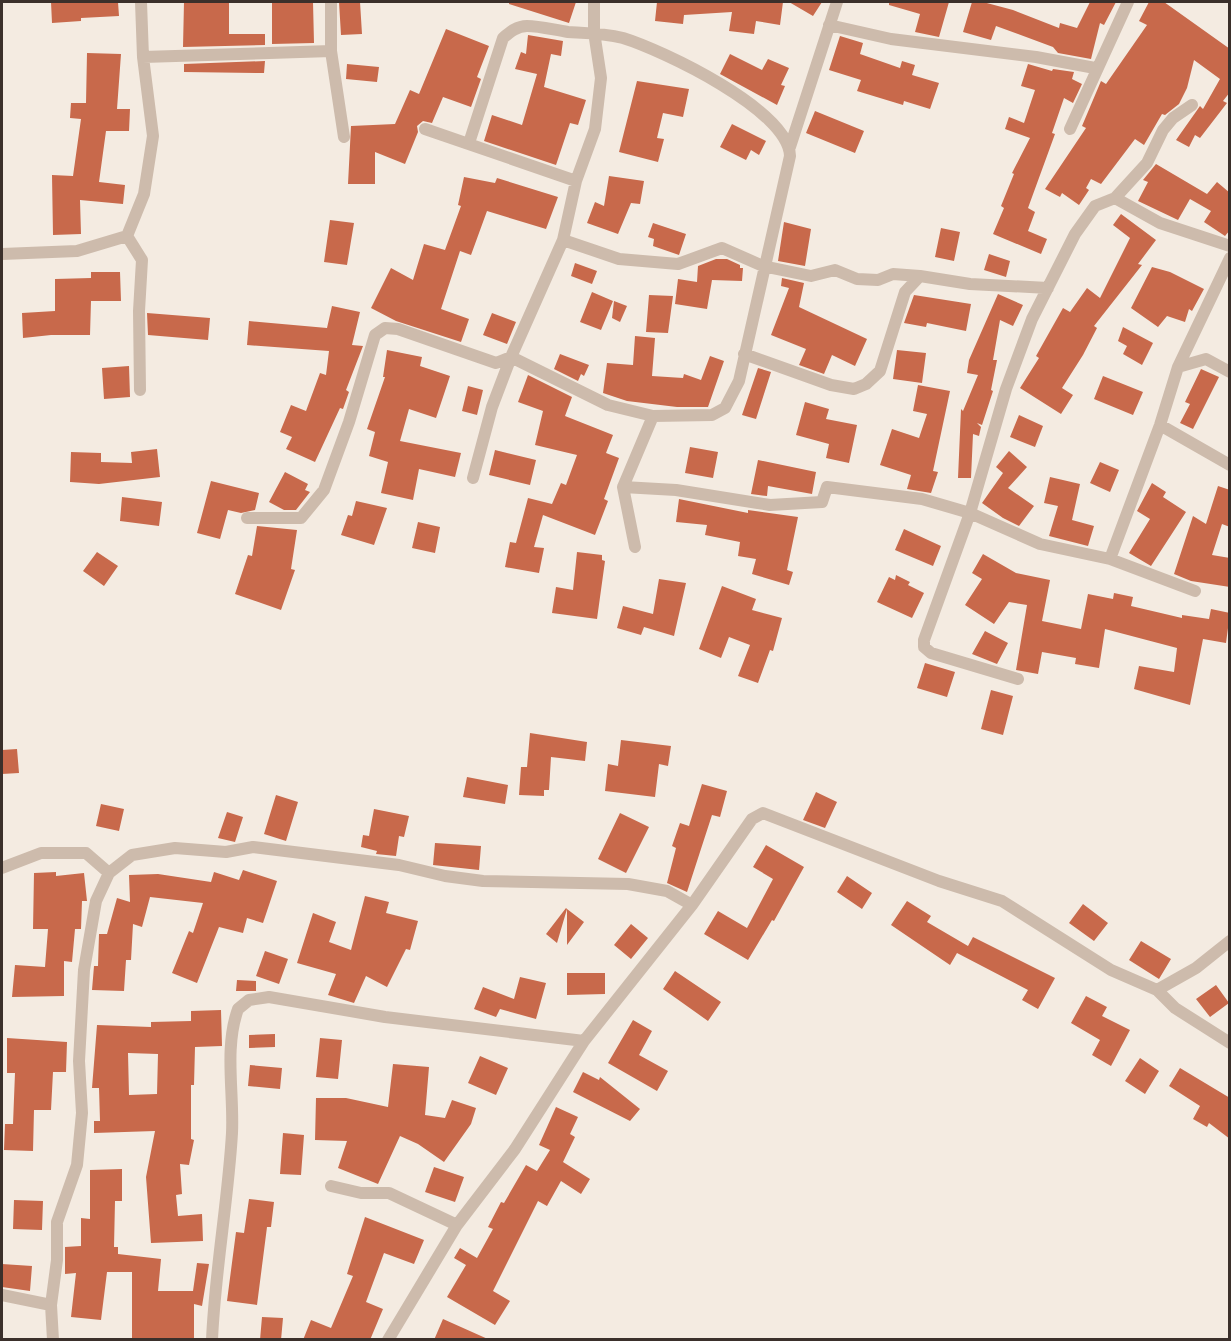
<svg xmlns="http://www.w3.org/2000/svg" width="1231" height="1341" viewBox="0 0 1231 1341" font-family="'Space Grotesk',sans-serif">
<style>
.building{fill:#c8694b;fill-rule:evenodd}
.lines{fill:none;stroke-linecap:round;stroke-linejoin:round}
.street{stroke:#cdbbac;stroke-width:12}
</style>
<rect width="100%" height="100%" fill="#f4ebe1"/>
<!-- building -->
<path class="building" d="M51,2H118L119,16L81,18V21L52,23Z
M184,2H229V34H265V45L183,47Z
M272,2H313L314,43L272,44Z
M339,2H360L362,34L341,35Z
M509,2H576L569,23L509,4Z
M657,2H783L780,25L756,21L754,34L729,31L732,12L684,15L683,24L655,21Z
M789,2H822L813,16Z
M889,2H949L939,37L915,32L920,14L889,5Z
M972,2H983L1013,10L1059,28L1060,23L1077,28L1090,2H1116L1104,25L1100,23L1091,59L1058,53L1053,47L996,26L991,40L963,32Z
M1149,2H1164L1230,49V92L1223,101L1227,103L1200,138L1195,135L1189,147L1176,140L1200,106L1203,109L1220,79L1194,60L1187,88L1179,104L1165,115L1162,114L1144,145L1135,139L1101,184L1091,179L1086,188L1089,190L1079,205L1062,193L1060,197L1045,189L1086,128L1082,126L1101,81L1106,84L1147,25L1139,21Z
M446,29L489,46L477,77L481,79L471,107L443,97L432,123L423,121L417,126L418,132L405,164L375,152V184H348L351,126L395,124L410,90L419,94Z
M528,35L563,41L561,56L551,54L544,87L586,100L578,125L570,123L556,165L484,141L492,115L522,125L537,74L515,69L521,52L526,54Z
M840,36L863,43L860,54L900,68L902,61L915,65L912,75L939,83L930,109L904,101L903,105L857,91L861,80L829,70Z
M87,53L121,54L117,109H130L129,131H106L99,182L125,185L123,204L80,200L81,234L53,235L52,175L73,176L81,119L70,118L71,103H86Z
M730,54L762,70L768,59L789,68L781,85L785,86L777,105L720,74Z
M265,61L264,73L184,72V64Z
M347,64L379,67L377,82L346,79Z
M1028,64L1052,71L1053,69L1074,72L1072,79L1082,84L1073,103L1064,98L1052,133L1055,134L1028,208L1035,212L1028,231L1047,239L1041,254L993,234L1004,208L1001,206L1014,174L1012,173L1030,138L1005,129L1009,117L1024,123L1035,90L1021,86Z
M637,81L689,89L683,117L663,113L657,138L664,139L658,162L619,152Z
M815,111L864,131L855,153L806,133Z
M732,124L766,141L759,155L751,150L746,160L720,147Z
M1156,164L1207,194L1217,182L1230,193V230L1225,236L1204,222L1211,211L1190,199L1178,220L1138,201L1148,182L1143,180Z
M609,176L644,181L640,204L631,203L618,234L587,223L595,202L604,206Z
M464,177L495,183L497,178L558,197L546,229L487,211L471,255L460,251L441,309L469,319L461,342L396,321L371,308L391,268L413,280L424,244L445,250L461,206L458,205Z
M1121,214L1156,240L1138,264L1142,265L1094,326L1097,328L1083,355L1062,388L1073,395L1061,414L1020,388L1039,358L1036,356L1063,308L1070,312L1087,288L1100,298L1130,238L1113,225Z
M330,220L354,223L347,265L324,262Z
M784,222L811,229L805,266L778,261Z
M653,223L686,234L679,255L653,246L654,239L648,237Z
M941,228L960,232L954,261L935,257Z
M989,254L1010,261L1006,277L984,270Z
M716,259H727L740,265V268H743L742,281L712,280L707,309L675,304L678,279L697,282L698,266Z
M575,263L597,271L592,284L571,276Z
M1152,267L1170,272L1204,289L1192,311L1189,309L1185,322L1167,316L1158,327L1131,308Z
M91,272H120L121,301H91L90,335H51L23,338L22,313L55,311V279L91,278Z
M782,278L804,283L799,307L867,339L855,366L832,355L824,374L799,365L806,349L771,335L789,288L781,286Z
M592,292L613,301L601,330L580,322Z
M998,294L1023,305L1013,326L1000,320L993,360H997L991,390L993,391L982,425L977,423L981,427L979,436L973,434L971,478H958L961,409L963,411L978,375L967,373L969,360Z
M649,295L673,296L668,333L646,332Z
M914,295L971,304L966,331L927,323L926,327L904,323Z
M614,301L627,306L620,322L612,318Z
M332,306L360,312L352,345L363,346L346,390L349,392L343,409L340,408L315,462L286,449L292,437L280,432L291,405L306,411L320,373L326,375L329,351L247,345L249,321L327,328Z
M147,313L210,318L208,340L148,335Z
M492,313L516,322L507,344L483,335Z
M1123,327L1153,343L1142,365L1123,354L1127,346L1118,341Z
M635,336L655,338L652,376L683,378L684,374L701,380L710,356L724,361L708,407H677L627,401L603,393L607,363L633,365Z
M387,350L422,357L420,366L450,376L436,418L409,409L400,441L461,453L455,477L419,469L413,500L381,493L388,462L369,456L375,432L367,429L385,377H383Z
M897,350L926,353L922,383L893,379Z
M560,354L589,365L584,376L581,374L578,381L554,369Z
M129,366L130,397L104,399L102,368Z
M758,368L771,372L756,419L742,415Z
M1201,369L1219,377L1193,429L1180,423L1190,404L1185,402Z
M528,375L572,397L565,416L613,435L606,453L619,458L604,499L608,501L595,535L543,515L534,547L544,548L539,573L505,567L510,542L516,543L528,498L552,504L561,483L566,485L577,455L535,445L543,411L518,402Z
M1103,376L1143,392L1133,415L1094,399Z
M918,385L950,391L933,471L938,472L931,493L907,489L911,475L880,465L892,429L919,438L927,414L913,411Z
M468,386L483,390L477,415L462,411Z
M805,402L829,409L826,419L857,425L849,463L826,458L829,444L796,435Z
M1019,415L1043,426L1035,447L1010,437Z
M690,447L718,452L713,478L685,473Z
M157,449L160,477L99,484L70,482L71,452L101,453V462L132,463L131,452Z
M495,450L536,460L530,485L489,475Z
M1009,451L1027,467L1008,488L1034,506L1019,526L1003,518L982,503L1003,473L996,467Z
M758,460L816,472L812,494L768,486L767,496L751,494Z
M1100,462L1119,470L1110,492L1090,483Z
M285,472L308,484L305,490L310,492L296,510H284L269,502Z
M1050,477L1080,484L1072,520L1094,526L1088,546L1049,536L1058,506L1044,503Z
M211,481L259,493L255,510L241,513L228,510L220,539L197,533Z
M1152,483L1166,492L1163,497L1186,512L1151,566L1129,553L1150,519L1137,511Z
M1218,486L1230,490V527L1222,524L1212,555L1230,558V587L1191,581L1174,574L1193,516L1206,524Z
M122,497L162,502L159,526L120,521Z
M679,499L748,513V510L798,517L787,570L793,572L789,585L752,574L756,559L738,556L740,542L705,535L707,525L676,522Z
M356,501L387,508L374,545L341,535L348,515L352,516Z
M418,522L440,527L435,553L412,548Z
M257,526L297,530L291,569L295,570L281,610L235,594L248,555L252,556Z
M904,529L941,546L933,566L895,550Z
M97,552L118,566L104,586L83,571Z
M577,552L602,555V560L605,561L597,619L552,613L556,587L573,590Z
M983,554L1016,573L1050,580L1042,621L1081,629L1088,594L1113,599L1114,593L1133,597L1131,606L1182,618V615L1209,619L1211,609L1230,613L1226,643L1203,639L1190,705L1134,689L1139,666L1174,672L1177,648L1105,629L1099,668L1075,664L1076,658L1042,652L1038,674L1016,670L1027,605L1009,602L994,624L965,605L982,579L972,573Z
M896,575L910,582L908,585L924,593L912,618L877,602L889,577L895,580Z
M659,579L686,583L674,636L644,627L641,635L617,628L623,606L653,614Z
M722,586L756,599L752,610L782,618L773,651L770,650L758,683L738,676L750,645L729,637L721,658L699,649Z
M985,631L1008,643L997,664L972,654Z
M925,663L955,672L947,697L917,688Z
M991,690L1013,696L1003,735L981,729Z
M530,733L587,742L585,761L551,757L549,790H544V796L519,795L521,767H527Z
M621,740L671,746L668,766L659,764L655,797L605,791L608,764L618,766Z
M17,749L19,773L2,774V750Z
M467,777L508,785L505,804L463,797Z
M702,784L727,791L720,817L712,815L687,892L667,883L676,848L672,846L680,823L689,826Z
M816,792L837,802L825,828L803,820Z
M276,795L298,802L286,841L264,834Z
M101,804L124,809L119,831L96,826Z
M374,809L409,816L404,837L399,836L396,856L376,854L377,851L361,847L363,835L369,836Z
M227,812L243,817L235,842L218,838Z
M620,813L649,827L626,873L598,859Z
M435,843L481,846L479,870L433,865Z
M766,845L804,867L774,921L772,920L748,960L704,934L718,911L747,928L773,879L753,867Z
M243,870L277,881L263,923L247,918L243,933L219,927L197,983L172,973L189,931L193,933L203,903L150,897L142,927L133,924L131,960H126L124,991L92,990L94,966H98L99,934H107L117,898L130,902L129,875L158,874L211,882L214,872L239,880Z
M56,872V876L84,873L87,901H82L81,929H75L72,962L64,961V996L12,997L15,965L45,967L48,929H33L34,873Z
M847,876L872,893L862,909L837,892Z
M365,896L389,902L386,913L418,921L410,950L406,949L387,987L366,976L354,1003L328,995L336,974L297,963L313,913L336,922L329,942L351,950Z
M907,901L931,916L927,922L968,946L973,937L1055,978L1038,1009L1022,1000L1028,990L957,953L950,965L891,925Z
M1083,904L1108,923L1094,941L1069,923Z
M566,908L567,909L557,943L546,934Z
M567,909L584,922L567,945Z
M631,924L648,938L631,959L614,945Z
M1141,941L1171,959L1159,979L1129,960Z
M265,951L288,959L279,984L256,976Z
M675,971L721,1002L708,1021L663,989Z
M567,973H605V994L567,995Z
M520,977L546,983L536,1019L500,1009L496,1017L474,1009L483,987L514,999Z
M237,980L256,981V991H236Z
M1216,985L1229,1003L1210,1017L1196,999Z
M1086,996L1107,1007L1102,1016L1130,1030L1111,1066L1092,1055L1100,1040L1071,1023Z
M221,1010L222,1046L195,1047L194,1085H191V1139L194,1140L189,1165L180,1164L182,1194L176,1195L178,1216L202,1214L203,1241L151,1243L146,1177L155,1131L94,1133V1121H100L99,1088H92L97,1025L151,1027V1022L191,1021V1011ZM128,1053L158,1054L157,1094L129,1095Z
M633,1020L652,1031L639,1055L668,1071L657,1091L608,1063Z
M275,1034V1047L249,1048V1035Z
M7,1038L67,1042L66,1072H53L51,1110H34L33,1151L4,1150L5,1124H13L15,1073H7Z
M320,1038L342,1040L338,1079L316,1077Z
M480,1056L508,1068L496,1095L468,1083Z
M1140,1058L1159,1071L1145,1094L1125,1081Z
M393,1064L429,1067L425,1115L445,1118L452,1100L476,1108L471,1124L444,1162L418,1144L400,1136L378,1184L338,1168L347,1141L315,1140L316,1098H346L388,1107Z
M250,1065L282,1068L280,1089L248,1086Z
M1180,1068L1230,1098V1139L1209,1123L1207,1127L1193,1119L1200,1106L1169,1086Z
M583,1072L599,1080L600,1077L640,1109L630,1121L573,1092Z
M556,1107L578,1117L570,1134L575,1137L563,1162L590,1179L581,1194L561,1181L547,1206L538,1201L493,1291L510,1301L495,1325L447,1297L466,1265L454,1258L460,1248L477,1258L493,1229L488,1227L501,1202L504,1203L526,1165L537,1171L550,1150L539,1145Z
M283,1133L304,1135L301,1175L280,1174Z
M434,1167L464,1177L455,1202L425,1192Z
M122,1169V1201H115L114,1247H118V1254L161,1259L158,1291H193L197,1263L209,1264L202,1306L194,1304V1340H132V1272H107L101,1320L71,1317L76,1273L65,1274V1247L81,1246V1218L90,1219V1170Z
M249,1199L274,1202L271,1227H267L257,1305L227,1301L236,1232L244,1233Z
M14,1200L43,1201L42,1230L13,1229Z
M365,1217L424,1240L414,1264L384,1253L366,1302L383,1309L370,1340H303L311,1320L331,1328L353,1276L347,1274Z
M2,1264L32,1266L30,1291L2,1287Z
M262,1317L283,1318L281,1340H260Z
M443,1319L490,1340H434Z"/>
<g class="lines">
<!-- street -->
<path class="street" d="M331,2V51L344,137
M829,25L891,39L1036,57L1095,68
M143,57L331,51
M425,129L576,181
M1070,129L1128,2
M790,147L837,2
M1115,198L1160,223L1230,246
M127,236L144,194L153,136L143,57L141,2
M127,236L142,260L139,311L140,390
M563,240L619,259L678,264L722,248L763,266L811,276L835,270L857,279L878,280L893,274L920,276L970,284L1048,288
M2,254L77,251L127,236
M744,354L831,385L854,389L866,384L880,371L905,292L920,276
M1178,367L1206,359L1230,372
M1160,425L1230,465
M473,478L492,407L511,357L563,240L576,181L595,129L601,78L594,32V2
M623,487L676,490L770,505L822,502L827,487L922,499L970,513L1040,544L1110,559L1160,425L1178,367L1230,258
M247,518H301L324,490L349,422L375,335L385,328L398,329L496,363L511,357L608,405L653,416L712,415L725,408L739,381L790,156C789,110 662,50 623,38C604,33 587,33 568,32C554,30 540,26 527,26C517,26 510,32 503,38L469,143
M635,547L623,487L653,416
M1110,559L1195,591
M1018,679L931,653L924,647V640L970,513L1006,389L1032,319L1075,234L1095,206L1115,198L1147,163L1163,130L1173,118L1192,105
M2,868L41,853H86L109,873
M1157,990L1196,968L1230,941
M331,1186L361,1193H389L457,1225
M2,1295L51,1305
M53,1340L51,1305L57,1260V1222L77,1165L82,1113L79,1061L84,970L96,901L109,873L132,855L175,848L226,852L253,847L399,865L445,876L483,881L628,884L667,891L692,905
M212,1340C215,1270 228,1202 232,1133C234,1092 224,1048 238,1009L249,1000L269,997L385,1017L584,1041
M388,1340L457,1225L515,1149L584,1041L692,905L752,819L763,813L939,881L1002,901L1111,970L1157,990L1175,1008L1230,1043"/>
</g>
<!-- border -->
<rect width="1231" height="1341" fill="none" stroke="#3b302b" stroke-width="6"/>
</svg>
